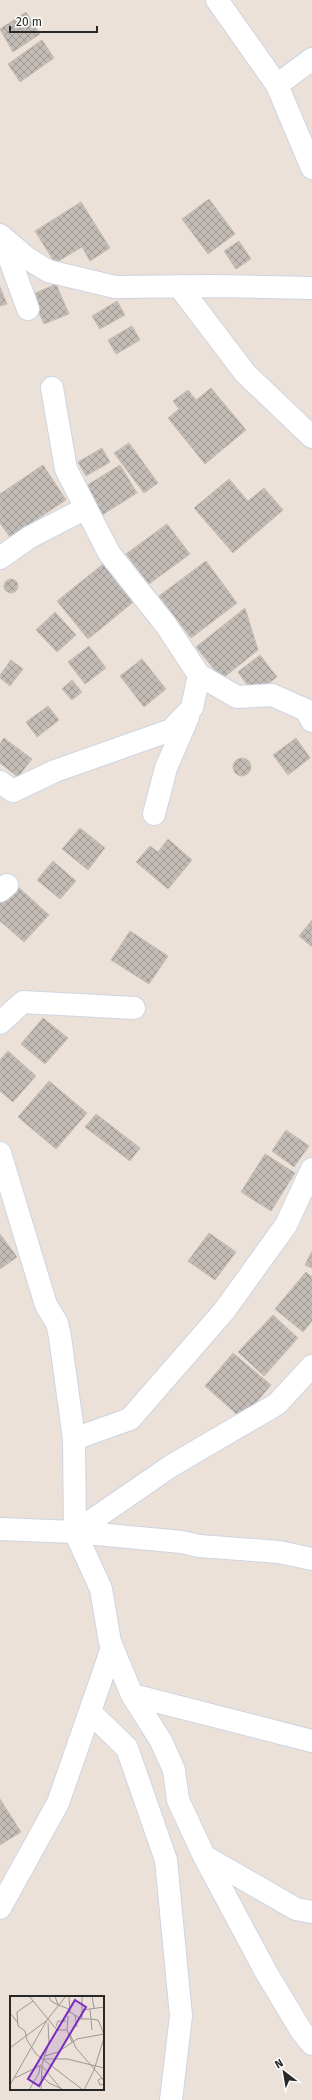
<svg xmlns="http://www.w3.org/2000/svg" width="312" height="2100" viewBox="0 0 312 2100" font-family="'Fira Sans',sans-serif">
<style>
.building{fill:url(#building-cross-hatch);stroke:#c6bdb3}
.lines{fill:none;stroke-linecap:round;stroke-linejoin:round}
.minor-casing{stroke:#ced5e2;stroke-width:24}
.minor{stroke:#fff;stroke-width:22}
.inset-road{fill:none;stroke:#9d9792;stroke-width:1}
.view{fill:#7b2cbf;fill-opacity:0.15;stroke:#7b2cbf;stroke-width:2}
.inset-edge{fill:none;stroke:#282828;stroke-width:2}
</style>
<defs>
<pattern id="building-cross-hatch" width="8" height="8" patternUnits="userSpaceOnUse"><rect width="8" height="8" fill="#c3bbb6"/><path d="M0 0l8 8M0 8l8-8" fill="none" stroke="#9e9894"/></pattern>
</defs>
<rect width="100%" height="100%" fill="#ebe1d9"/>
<!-- building -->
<path class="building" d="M26,12L40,34L13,52L0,29Z
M42,40L54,58L20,82L8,64Z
M209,199L235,234L208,254L182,219Z
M81,202L110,248L90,261L82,247L55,263L35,231Z
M239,241L251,259L236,269L224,251Z
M56,284L69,314L44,324L31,295Z
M0,287L7,304L0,306Z
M117,301L125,315L100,329L92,316Z
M132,326L140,340L116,354L108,340Z
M211,388L246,430L205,464L168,418L179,409L173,401L188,390L196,400Z
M129,443L158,483L144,493L114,453Z
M102,448L110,462L86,476L78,462Z
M43,465L66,500L10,537L0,523V494Z
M120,465L137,493L102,515L84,487Z
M229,479L248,501L264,488L283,510L233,553L194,508Z
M167,524L190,554L149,584L126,554Z
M107,561L137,599L88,639L57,601Z
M206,561L237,603L191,638L159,596Z
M4 586a7 7 0 1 1 14 0a7 7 0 1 1-14 0Z
M245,608L258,650L222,679L196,647Z
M55,612L76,635L57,652L36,630Z
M89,646L106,668L85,684L68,662Z
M260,655L277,677L254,694L238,672Z
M142,659L166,689L144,707L120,676Z
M11,660L23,669L10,686L0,678V675Z
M72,680L82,692L72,700L62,689Z
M48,706L59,720L37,737L26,722Z
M4,738L32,759L18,777L0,763V744Z
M296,738L310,758L288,775L273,755Z
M233 767a9 9 0 1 1 18 0a9 9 0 1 1-18 0Z
M80,828L105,848L88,870L62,849Z
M168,839L192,860L168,889L136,862L150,846L158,852Z
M53,861L76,881L60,899L37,880Z
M15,884L49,915L24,942L0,921V901Z
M312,920V947L299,936Z
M130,931L168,956L149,984L111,960Z
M43,1018L68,1038L45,1064L21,1044Z
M8,1051L36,1076L13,1102L0,1091V1060Z
M49,1081L87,1113L56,1149L18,1117Z
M96,1114L140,1148L130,1161L85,1127Z
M286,1130L309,1146L294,1167L272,1151Z
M265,1154L295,1173L271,1211L241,1192Z
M209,1233L236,1252L215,1280L188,1261Z
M0,1234L17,1257L0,1269Z
M312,1251V1268L305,1265Z
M306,1272L312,1277V1321L303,1332L275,1309Z
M273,1315L298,1338L264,1376L238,1352Z
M233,1353L271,1385L242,1419L205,1386Z
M0,1799L21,1832L0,1845Z"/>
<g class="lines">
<defs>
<path id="minor" d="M217,0L277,85L312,168
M277,85L312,59
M0,235L27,258L48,271L115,287L214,286L312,288
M2,238L28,309
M179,286L245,373L312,437
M0,558L30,537L86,508
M199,675L237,697L272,695L306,710L312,721
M0,782L13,791L55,771L171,730L192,708L199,675L166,625L109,553L66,469L52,388
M154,814L166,768L188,717
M0,891L7,885
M0,1023L23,1002L134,1008
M0,1153L46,1305L57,1323L60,1337L74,1439L75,1532L101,1589L110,1642L132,1695L161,1741L174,1770L178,1800L204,1856L266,1972L302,2032L312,2044
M74,1439L130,1419L224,1311L286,1225L312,1169
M0,1529L75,1532L182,1542L199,1546L279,1552L312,1559
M75,1532L171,1466L277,1404L312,1366
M132,1695L312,1741
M90,1712L127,1748L166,1860L181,2016L171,2100
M204,1856L296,1909L312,1912
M0,1908L58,1803L112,1648"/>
</defs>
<!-- minor casing -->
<use href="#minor" class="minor-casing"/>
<!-- minor -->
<use href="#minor" class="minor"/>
</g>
<!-- overview -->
<g transform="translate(10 1996)">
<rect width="94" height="94" fill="#ebe1d9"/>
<path class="inset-road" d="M19,0L47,34H57L58,20M39,0L41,5L48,9L45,0M59,0L60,16L71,23H81L82,34M72,0V23M82,0L84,12M23,5L7,16L8,30L15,35L17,44L26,58L73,94M48,9L59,13V17M80,13L81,23L88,24L94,38M73,14L94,11M0,17L8,27M65,19L67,31M46,30L48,25H56M57,34L62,46M60,38L66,52L92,82M0,52L36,25M35,60L48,56L67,43L94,38M34,63H57L94,72M32,70L52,94M31,79L39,87L52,93M5,82L31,69M94,85L92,82L88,84L90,89L94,88M0,89L37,24L56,0M19,94L29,77L30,70M31,94L32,68L39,47L38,27M74,94L84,74L94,42"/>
<path class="view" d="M65,4L76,11L29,90L18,83Z"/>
<rect width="94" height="94" class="inset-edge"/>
</g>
<!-- north arrow -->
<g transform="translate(284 2072) rotate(329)" stroke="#ffffff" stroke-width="3" paint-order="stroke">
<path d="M0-3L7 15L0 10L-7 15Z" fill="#282828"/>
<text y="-6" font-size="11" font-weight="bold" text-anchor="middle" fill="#282828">N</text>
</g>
<!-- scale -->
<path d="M10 26v6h87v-6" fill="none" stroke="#282828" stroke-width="2"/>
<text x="16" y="26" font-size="12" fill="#282828" stroke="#ffffff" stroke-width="3" paint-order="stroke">20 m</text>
</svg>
